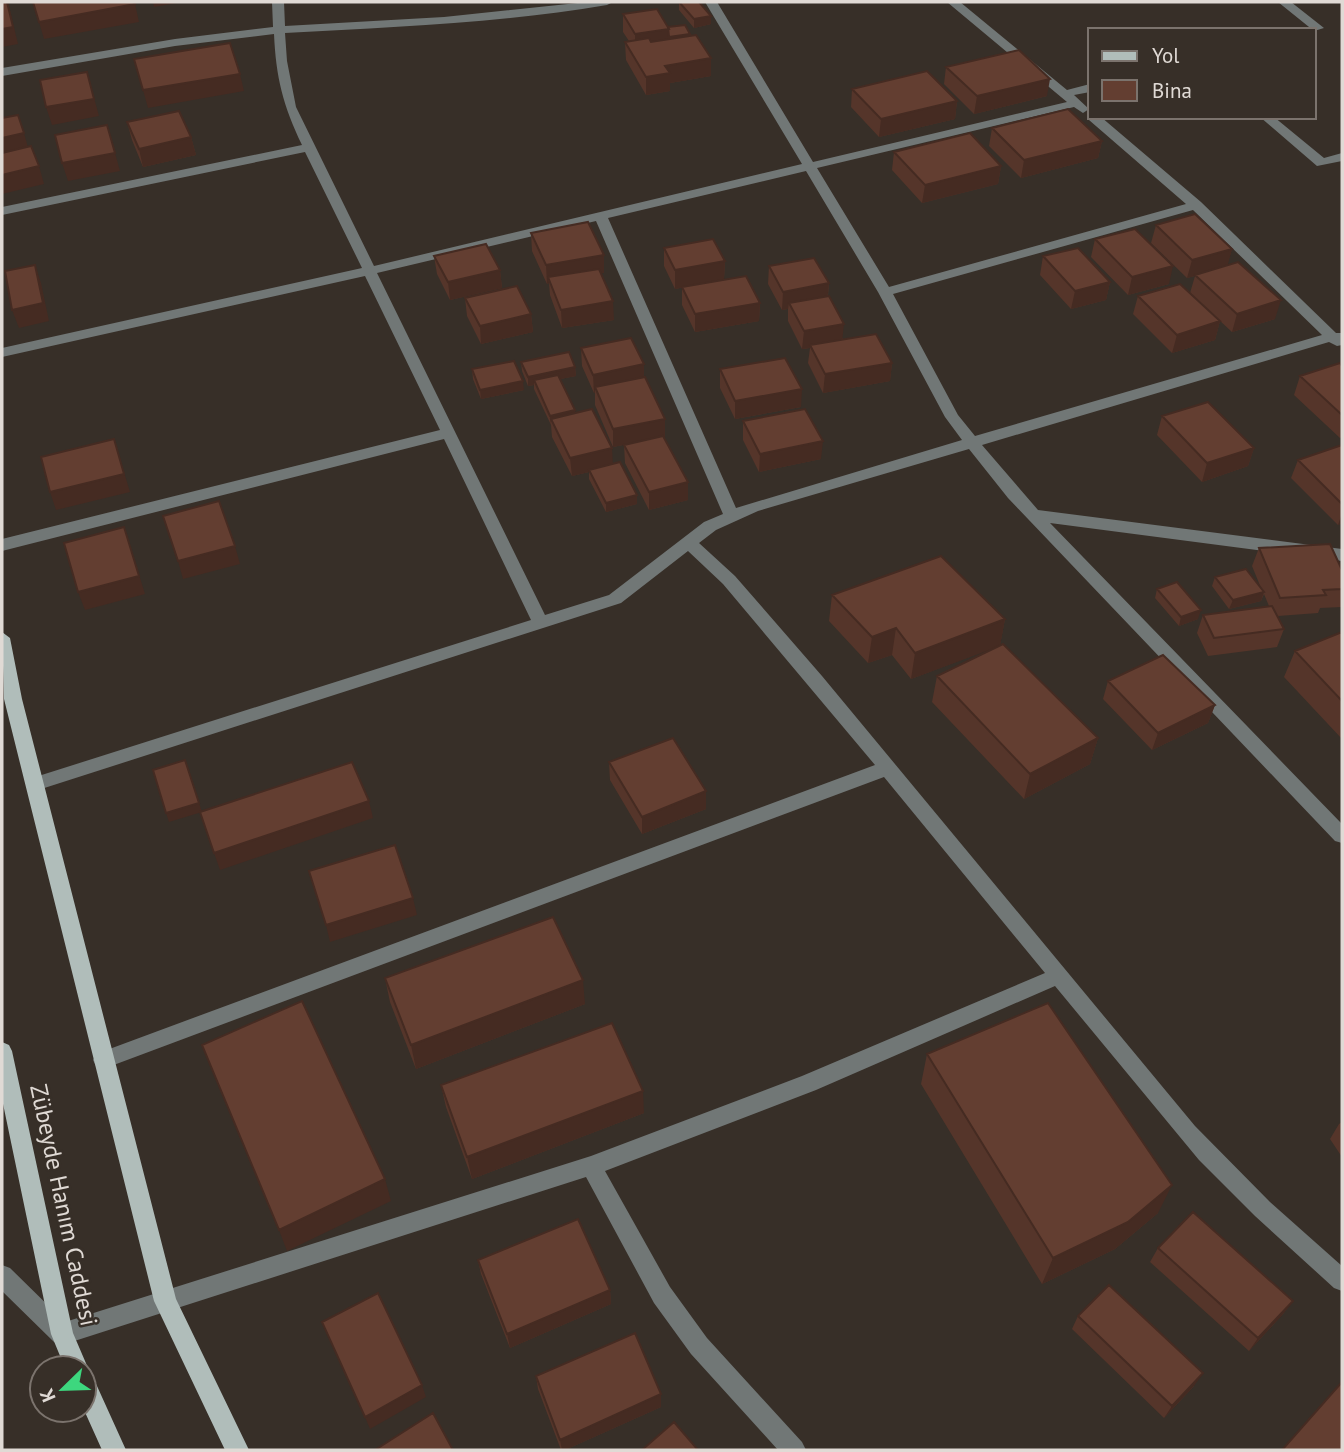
<svg xmlns="http://www.w3.org/2000/svg" width="1344" height="1452" viewBox="0 0 1344 1452" font-family="'PT Sans',sans-serif">
<style>
.lines{fill:none;stroke-linecap:round;stroke-linejoin:round}
.minor{fill:#717776;fill-rule:evenodd}
.major{fill:#b0bdba;fill-rule:evenodd}
.wall{fill:#55352a}
.shaded-wall{fill:#452b22}
.building{fill:#633e31;stroke:#452b22;stroke-width:2}
.labels{text-anchor:middle;dominant-baseline:central;stroke-width:5;stroke-linejoin:round;paint-order:stroke}
.near-street-label{font-size:24px;fill:#e0dad5;stroke:#372f28}
</style>
<rect width="100%" height="100%" fill="#372f28"/>
<g class="lines">
<!-- minor -->
<path class="minor" d="M272,2H284L285,26L444,17L587,2H613L607,5C500,23 393,27 285,33L287,61L296,107L374,266L802,164L705,2H717L813,162L1067,102L947,2H960L1067,90L1090,84V92L1074,95L1089,109L1083,113L1074,107L817,168L889,287L1186,204L1089,120L1087,117L1090,114V117H1101L1201,202L1336,333H1342V345L1337,346L1329,342L982,445L1038,510L1342,549V561L1050,523L1342,824V843L1335,841L1008,498L969,449L758,511L716,530L699,543L735,576L822,676L1195,1126L1270,1202L1342,1266V1291L1334,1288L1255,1216L1199,1160L1055,986L816,1090L605,1171L670,1287L707,1338L802,1442L806,1450H778L691,1354L654,1303L586,1177L62,1345L54,1342L2,1291V1265L10,1268L65,1322L591,1156L802,1076L1045,973L884,777L103,1069L96,1066L93,1060L96,1054L875,765L723,584L688,551L621,603L35,791L29,789L26,784L29,779L531,620L444,439L2,551V539L440,430L365,276L2,357V348L362,268L305,152L2,215V207L302,145C283,105 276,78 274,34L175,46L2,76V68L175,39L273,27ZM806,171L878,292L945,417L962,440L736,508L608,218ZM1193,210L1322,335L975,436L958,415L893,294ZM596,221L723,514L704,522L609,595L545,615L377,273Z
M1278,2H1291L1324,28L1314,31Z
M1260,117H1274L1324,158L1342,153V161L1317,166Z"/>
<!-- major -->
<path class="major" d="M2,632L10,638L22,699L176,1299L249,1450H225L154,1301L4,699Z
M2,1042L9,1045L12,1051L73,1333L88,1368L87,1373L92,1375L126,1450H102L84,1410V1368H65L51,1334L2,1099Z"/>
</g>
<!-- wall -->
<path class="wall" d="M679,2L711,16V24L694,28L679,10Z
M623,14L668,27L690,36L711,58V76L670,83V91L646,95L626,60L625,42L629,41L623,32Z
M946,67L1047,96L974,114L944,84Z
M852,89L957,101L955,119L879,137L851,107Z
M127,122L191,137L196,155L143,167L132,140Z
M992,128L1102,141L1098,158L1021,178L989,146Z
M894,152L1001,166L998,184L922,203L892,170Z
M1156,225L1232,249L1227,265L1275,319L1232,332L1190,293L1195,276L1187,278L1151,243Z
M531,233L604,255V273H601L614,320L562,328L550,295L549,283L547,284L532,251Z
M1095,239L1169,284L1128,295L1091,257Z
M664,248L725,261L724,279L675,289L664,266Z
M434,256L500,270L502,288L450,300L437,274Z
M1043,256L1110,282L1106,300L1071,309L1040,275Z
M769,266L829,283L828,296L843,340L892,363L890,381L823,393L808,363L810,348L802,349L788,321V309L782,310L768,284Z
M682,287L760,303L759,321L695,332L682,305Z
M1138,296L1220,321L1215,340L1172,353L1133,314Z
M465,298L531,314L533,332L481,344L467,316Z
M581,348L644,377L664,437L688,500L649,510L625,463L624,445L628,444L613,447L595,405V393H594L582,366Z
M521,362L575,367L576,376L560,379L575,410V413L637,495V504L606,512L589,479V472L572,476L552,437L551,425L534,389V385L528,386L522,371Z
M1342,366V437L1340,438L1294,395L1300,376Z
M472,369L524,390L481,399L473,379Z
M720,369L801,407L735,419L720,388Z
M1162,416L1254,448L1248,466L1202,482L1157,435Z
M743,421L821,459L759,472L743,440Z
M1342,445V523L1338,525L1291,478L1298,460Z
M1259,548L1340,566L1342,564V607L1320,608L1318,613L1278,616L1284,629L1277,647L1208,656L1197,633L1203,615L1269,606L1264,594L1261,601L1229,609L1212,586L1215,577L1261,588L1252,566Z
M1157,589L1198,619L1179,626L1155,598Z
M832,595L1005,619L1000,645L1098,738L1090,764L1024,799L932,702L937,676L998,646L911,679L892,655L868,663L829,621Z
M1342,632V739L1284,677L1295,651Z
M1108,681L1215,705L1208,723L1152,750L1103,699Z
M609,762L706,809L642,834L610,780Z
M385,978L585,1004L416,1069L390,1002Z
M927,1054L1158,1213L1115,1249L1042,1284L921,1084Z
M441,1085L644,1113L472,1179L446,1107Z
M1342,1122V1157L1330,1139L1339,1124Z
M1158,1248L1293,1301L1283,1314L1249,1351L1150,1262Z
M478,1260L610,1290L611,1304L510,1348L481,1274Z
M1078,1316L1194,1386L1164,1418L1072,1329Z
M536,1376L661,1394V1407L565,1450H561L538,1389Z"/>
<!-- shaded-wall -->
<path class="shaded-wall" d="M8,2L18,44L2,47V29Z
M153,2H182L154,7Z
M135,4L139,22L44,39L39,22Z
M711,16V24L694,28V19Z
M669,29L690,34V43L635,52V34Z
M711,58V76L670,83V91L646,95V77L665,66Z
M87,72L99,116L52,125L46,107Z
M240,74L244,91L148,108L143,90Z
M1050,79L1047,96L974,114L977,96Z
M957,101L955,119L879,137L881,119Z
M24,133L29,151L2,157V138Z
M191,137L196,155L143,167L139,149Z
M1102,141L1098,158L1021,178L1024,160Z
M115,153L120,171L68,181L62,163Z
M39,166L44,184L2,194V175Z
M1001,166L998,184L922,203L925,185Z
M1232,249L1227,268L1195,275V276L1187,278L1192,260Z
M604,255V273L551,283L548,277L549,283L547,284L546,265Z
M725,261L724,279L675,289V270Z
M35,265L41,283L49,321L19,328L12,310Z
M1173,266L1169,284L1128,295L1132,277Z
M500,270L502,288L450,300L448,282Z
M1110,282L1106,300L1071,309L1075,291Z
M829,283L827,302L789,303L788,309L782,310L783,292Z
M1281,300L1275,319L1232,332L1237,314Z
M613,301L614,320L562,328L561,310Z
M760,303L759,321L695,332V314Z
M531,314L533,332L481,344L480,326Z
M1220,321L1215,340L1172,353L1177,335Z
M844,324L842,342L810,345V348L802,349L804,331Z
M892,363L890,381L823,393L825,374Z
M644,364V383L595,387V393H594L593,375Z
M575,367L576,376L536,384L534,380V385L528,386V377Z
M523,381L524,390L481,399L480,390Z
M802,389L801,407L735,419V401Z
M575,410L576,419H551V425L550,416Z
M665,419V437L613,447V429Z
M114,439L130,492L56,510L50,492Z
M823,441L821,459L759,472L760,454Z
M612,448L613,466L589,470V472L572,476L570,458Z
M1254,448L1248,466L1202,482L1207,463Z
M688,482V500L649,510V492Z
M637,495V504L606,512V503Z
M1342,513V523L1338,525Z
M130,546L145,594L85,610L78,592Z
M235,546L240,564L183,579L178,561Z
M1264,592L1261,601L1229,609L1233,600Z
M1201,610L1198,619L1179,626L1181,617Z
M1005,619L1000,646L911,679L915,653Z
M896,628L892,655L868,663L872,637Z
M1215,705L1208,723L1152,750L1158,733Z
M1098,738L1090,764L1024,799L1030,774Z
M188,769L202,812L169,822L166,813Z
M706,791V809L642,834V817Z
M369,801L373,818L220,870L214,853Z
M413,898L417,915L330,942L326,925Z
M583,980L585,1004L416,1069L411,1045Z
M643,1091L644,1113L472,1179L467,1157Z
M385,1179L391,1201L287,1251L279,1230Z
M1172,1185L1158,1213L1115,1249L1042,1284L1053,1258Z
M610,1290L611,1304L510,1348L507,1334Z
M1293,1301L1283,1314L1249,1351L1258,1338Z
M1203,1373L1194,1386L1164,1418L1172,1406Z
M422,1385L426,1397L370,1429L365,1417Z
M661,1394V1407L565,1450H562L560,1440Z"/>
<!-- building -->
<path class="building" d="M2,2H7L13,27L2,29Z
M33,2H134L135,4L39,22Z
M679,2H699L711,16L694,19Z
M657,9L669,29L635,34L623,14Z
M685,25L690,34L669,37L668,27Z
M696,35L711,58L665,66L670,73L646,77L625,42L649,38L651,42Z
M230,43L240,74L143,90L134,59Z
M1019,50L1050,79L977,96L946,67Z
M927,71L957,101L881,119L852,89Z
M87,72L94,99L46,107L40,80Z
M1068,109L1102,141L1024,160L992,128Z
M179,111L191,137L139,149L127,122Z
M18,115L24,133L2,138V118Z
M107,125L115,153L62,163L55,135Z
M970,133L1001,166L925,185L894,152Z
M31,146L39,166L2,175V153Z
M1195,214L1232,249L1192,260L1156,225Z
M588,222L604,255L546,265L531,233Z
M1135,229L1173,266L1132,277L1095,239Z
M713,239L725,261L675,270L664,248Z
M486,244L500,270L448,282L434,256Z
M1078,248L1110,282L1075,291L1043,256Z
M814,258L829,283L783,292L769,266Z
M1238,262L1281,300L1237,314L1195,275Z
M35,265L43,303L12,310L5,271Z
M599,269L613,301L561,310L548,277Z
M746,276L760,303L695,314L682,287Z
M1180,284L1220,321L1177,335L1138,296Z
M517,286L531,314L480,326L465,298Z
M829,296L844,324L804,331L789,303Z
M876,334L892,363L825,374L810,345Z
M631,338L644,364L593,375L581,348Z
M569,352L575,367L528,377L521,362Z
M785,358L802,389L735,401L720,369Z
M514,361L523,381L480,390L472,369Z
M1340,363L1342,366V415L1300,376Z
M558,375L575,410L550,416L534,380Z
M645,377L665,419L613,429L595,387Z
M1208,402L1254,448L1207,463L1162,416Z
M592,409L612,448L570,458L551,419Z
M805,409L823,441L760,454L743,421Z
M663,436L688,482L649,492L624,445Z
M114,439L124,474L50,492L41,457Z
M1342,445V504L1298,460Z
M620,462L637,495L606,503L589,470Z
M219,501L235,546L178,561L163,516Z
M124,527L139,576L78,592L64,543Z
M1330,544L1342,570V589L1323,590L1326,595L1280,598L1259,548Z
M941,556L1005,619L915,653L896,628L872,637L832,595Z
M1246,569L1264,592L1233,600L1215,577Z
M1177,582L1201,610L1181,617L1157,589Z
M1272,606L1284,629L1214,638L1203,615Z
M1342,632V701L1295,651Z
M1003,644L1098,738L1030,774L937,676Z
M1163,655L1215,705L1158,733L1108,681Z
M673,738L706,791L642,817L609,762Z
M185,760L199,803L166,813L153,770Z
M352,762L369,801L214,853L200,812Z
M395,845L413,898L326,925L309,871Z
M553,917L583,980L411,1045L385,978Z
M302,1001L385,1179L279,1230L202,1045Z
M1048,1003L1172,1185L1128,1222L1053,1258L927,1054Z
M612,1023L643,1091L467,1157L441,1085Z
M1193,1212L1293,1301L1258,1338L1158,1248Z
M578,1219L610,1290L507,1334L478,1260Z
M1109,1285L1203,1373L1172,1406L1078,1316Z
M378,1293L422,1385L365,1417L322,1322Z
M635,1333L661,1394L560,1440L536,1376Z
M1342,1382V1450H1282Z
M433,1413L453,1450H375Z
M674,1422L698,1450H642Z"/>
<g class="labels">
<!-- near-street labels -->
<g class="near-street-label">
<text transform="translate(64 1205) rotate(78)">Zübeyde Hanım Caddesi</text>
</g>
</g>
<!-- border -->
<rect width="1344" height="1452" fill="none" stroke="#e0dad5" stroke-width="7"/>
<!-- legend -->
<rect x="1088" y="28" width="228" height="91" fill="#372f28" stroke="#7b736d" stroke-width="2"/>
<rect x="1102" y="51" width="35" height="10" fill="#b0bdba" stroke="#7b736d" stroke-width="2"/>
<text x="1152" y="63" font-size="21" fill="#e0dad5">Yol</text>
<rect x="1102" y="80" width="35" height="21" fill="#633e31" stroke="#7b736d" stroke-width="2"/>
<text x="1152" y="98" font-size="21" fill="#e0dad5">Bina</text>
<!-- north arrow -->
<g transform="translate(63 1389) rotate(247)"><circle r="33" fill="#372f28" stroke="#7b736d" stroke-width="2"/>
<path d="M0-5L12 26L0 18L-12 26Z" fill="#3dd77e"/>
<text y="-10" font-size="19" font-weight="bold" text-anchor="middle" fill="#e0dad5">K</text>
</g>
</svg>
